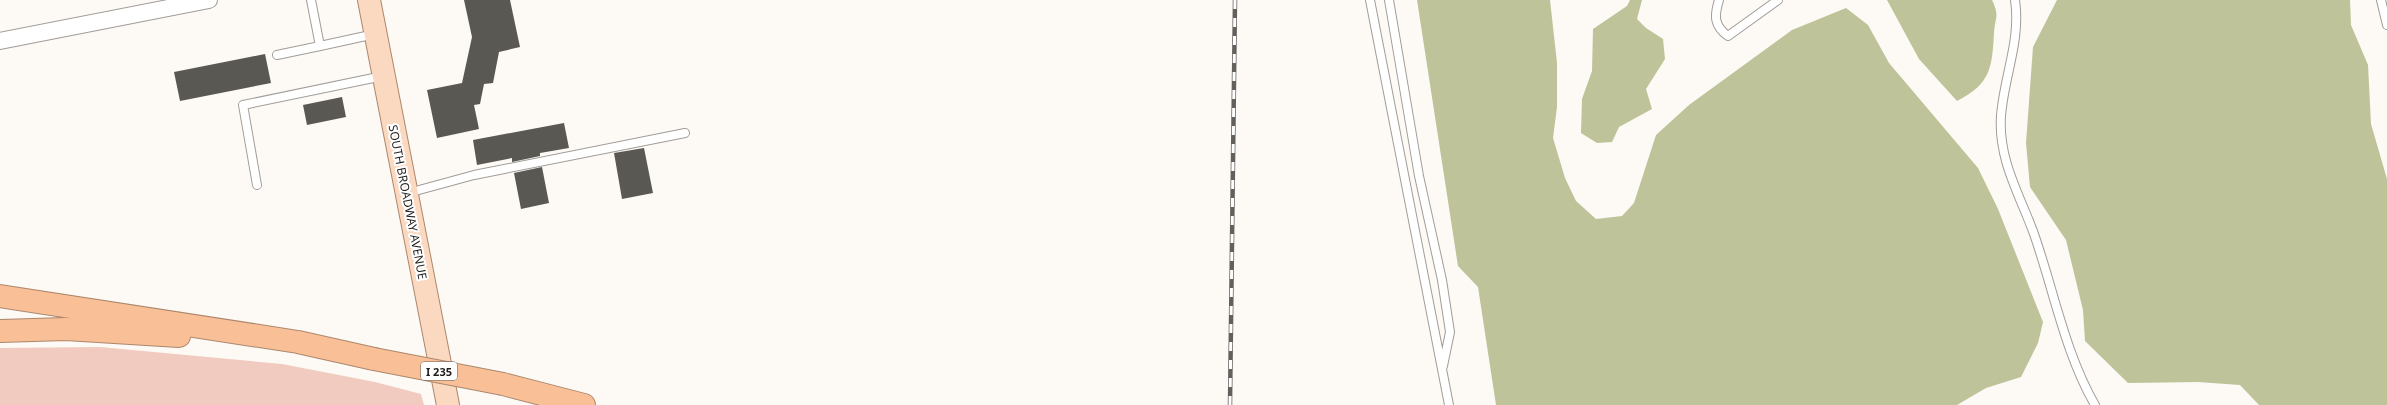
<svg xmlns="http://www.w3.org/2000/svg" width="2387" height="405" viewBox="0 0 2387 405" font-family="'Noto Sans',sans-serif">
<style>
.green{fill:#f1cbbf}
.water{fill:#bec39a}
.building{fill:#5a5853}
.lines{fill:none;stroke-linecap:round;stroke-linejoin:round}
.lane-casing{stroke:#a19d98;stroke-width:10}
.street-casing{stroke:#a19d98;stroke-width:18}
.primary-casing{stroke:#ac876c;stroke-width:24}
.highway-casing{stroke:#ac876c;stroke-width:24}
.lane{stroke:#fff;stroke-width:8}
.street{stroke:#fff;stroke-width:16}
.primary{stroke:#fbd9c1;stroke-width:22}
.highway{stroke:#f9c098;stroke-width:22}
.rail-casing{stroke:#62605d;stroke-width:4.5}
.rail{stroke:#fff;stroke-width:3;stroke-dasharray:9;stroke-linecap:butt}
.highway-bridge-casing{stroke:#ac876c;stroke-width:24;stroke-linecap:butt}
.highway-bridge{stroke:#f9c098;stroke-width:22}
.labels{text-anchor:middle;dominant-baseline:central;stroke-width:4;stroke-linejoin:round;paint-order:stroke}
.shield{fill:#fff;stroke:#62615f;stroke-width:1}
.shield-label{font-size:11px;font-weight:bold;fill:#1e1d1b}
.street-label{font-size:12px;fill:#1e1d1b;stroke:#fff}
</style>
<rect width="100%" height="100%" fill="#fdf9f4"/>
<!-- green -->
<path class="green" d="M100,347L282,364L375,382L421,394L424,405H0V348Z"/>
<!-- water -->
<path class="water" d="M1417,0H1550L1557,63V107L1553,138L1565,178L1576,201L1596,219L1622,216L1634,203L1656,135L1689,105L1792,30L1846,8L1868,25L1889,63L1978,168L1998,209L2043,322L2038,343L2021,377L1986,388L1957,405H1496L1478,287L1458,266Z
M1630,0H1642L1637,19L1646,28L1663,39L1665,59L1646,89L1652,109L1619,127L1612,142L1597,143L1581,133L1582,99L1592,71L1593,29L1627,6Z
M1887,0H1992C2000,17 1995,16 1994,33C1992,67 1991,84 1957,101L1919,59Z
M2057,0H2350L2351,25L2368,65L2371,124L2387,179V405H2259L2240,385L2198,382L2128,383L2085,341L2083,310L2066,240L2030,187L2026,143L2033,47Z"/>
<!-- building -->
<path class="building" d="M464,0H510L520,47L499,52L493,83L484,84L480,104L474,105L479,129L437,138L427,90L462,83L472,37Z
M265,54L271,83L180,101L174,72Z
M342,97L346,117L307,125L303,105Z
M564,123L569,148L540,153V156L512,162V158L477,165L473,140Z
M644,148L653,193L622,199L614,153Z
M542,167L549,203L521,209L514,173Z"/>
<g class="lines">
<defs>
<path id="lane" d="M1370,0L1449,405
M1389,0L1419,176L1442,280L1450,332L1443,366
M1719,0C1714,16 1714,26 1728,36L1778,0
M2015,0C2021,41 2004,76 2001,116C1998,160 2020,195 2034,234C2054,291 2065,353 2095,405
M2381,0L2387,25
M320,46L375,34
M277,55L320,46L311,0
M257,185L243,105L383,76
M408,193L474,175L685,133"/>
<path id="street" d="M0,41L209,0"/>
<path id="primary" d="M369,0L448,405"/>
<path id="highway" d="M0,296L298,342L374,359
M0,331L66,329L179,336
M503,384L584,405"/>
</defs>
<!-- lane casing -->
<use href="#lane" class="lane-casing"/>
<!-- street casing -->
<use href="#street" class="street-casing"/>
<!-- primary casing -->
<use href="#primary" class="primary-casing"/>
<!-- highway casing -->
<use href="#highway" class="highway-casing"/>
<!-- lane -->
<use href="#lane" class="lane"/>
<!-- street -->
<use href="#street" class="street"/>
<!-- primary -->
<use href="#primary" class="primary"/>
<!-- highway -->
<use href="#highway" class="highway"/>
<defs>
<path id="rail" d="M1230,405L1235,0"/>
</defs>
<!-- rail casing -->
<use href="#rail" class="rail-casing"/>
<!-- rail -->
<use href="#rail" class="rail"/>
<defs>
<path id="highway-bridge" d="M374,359L503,384"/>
</defs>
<!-- highway-bridge casing -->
<use href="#highway-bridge" class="highway-bridge-casing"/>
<!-- highway-bridge -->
<use href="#highway-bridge" class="highway-bridge"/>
</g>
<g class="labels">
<!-- shield labels -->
<rect class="shield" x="421" y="362" width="36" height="18" rx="3"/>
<g class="shield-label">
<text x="439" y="371">I 235</text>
</g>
<!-- street labels -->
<g class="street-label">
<text transform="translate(408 202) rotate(79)">SOUTH BROADWAY AVENUE</text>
</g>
</g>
</svg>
